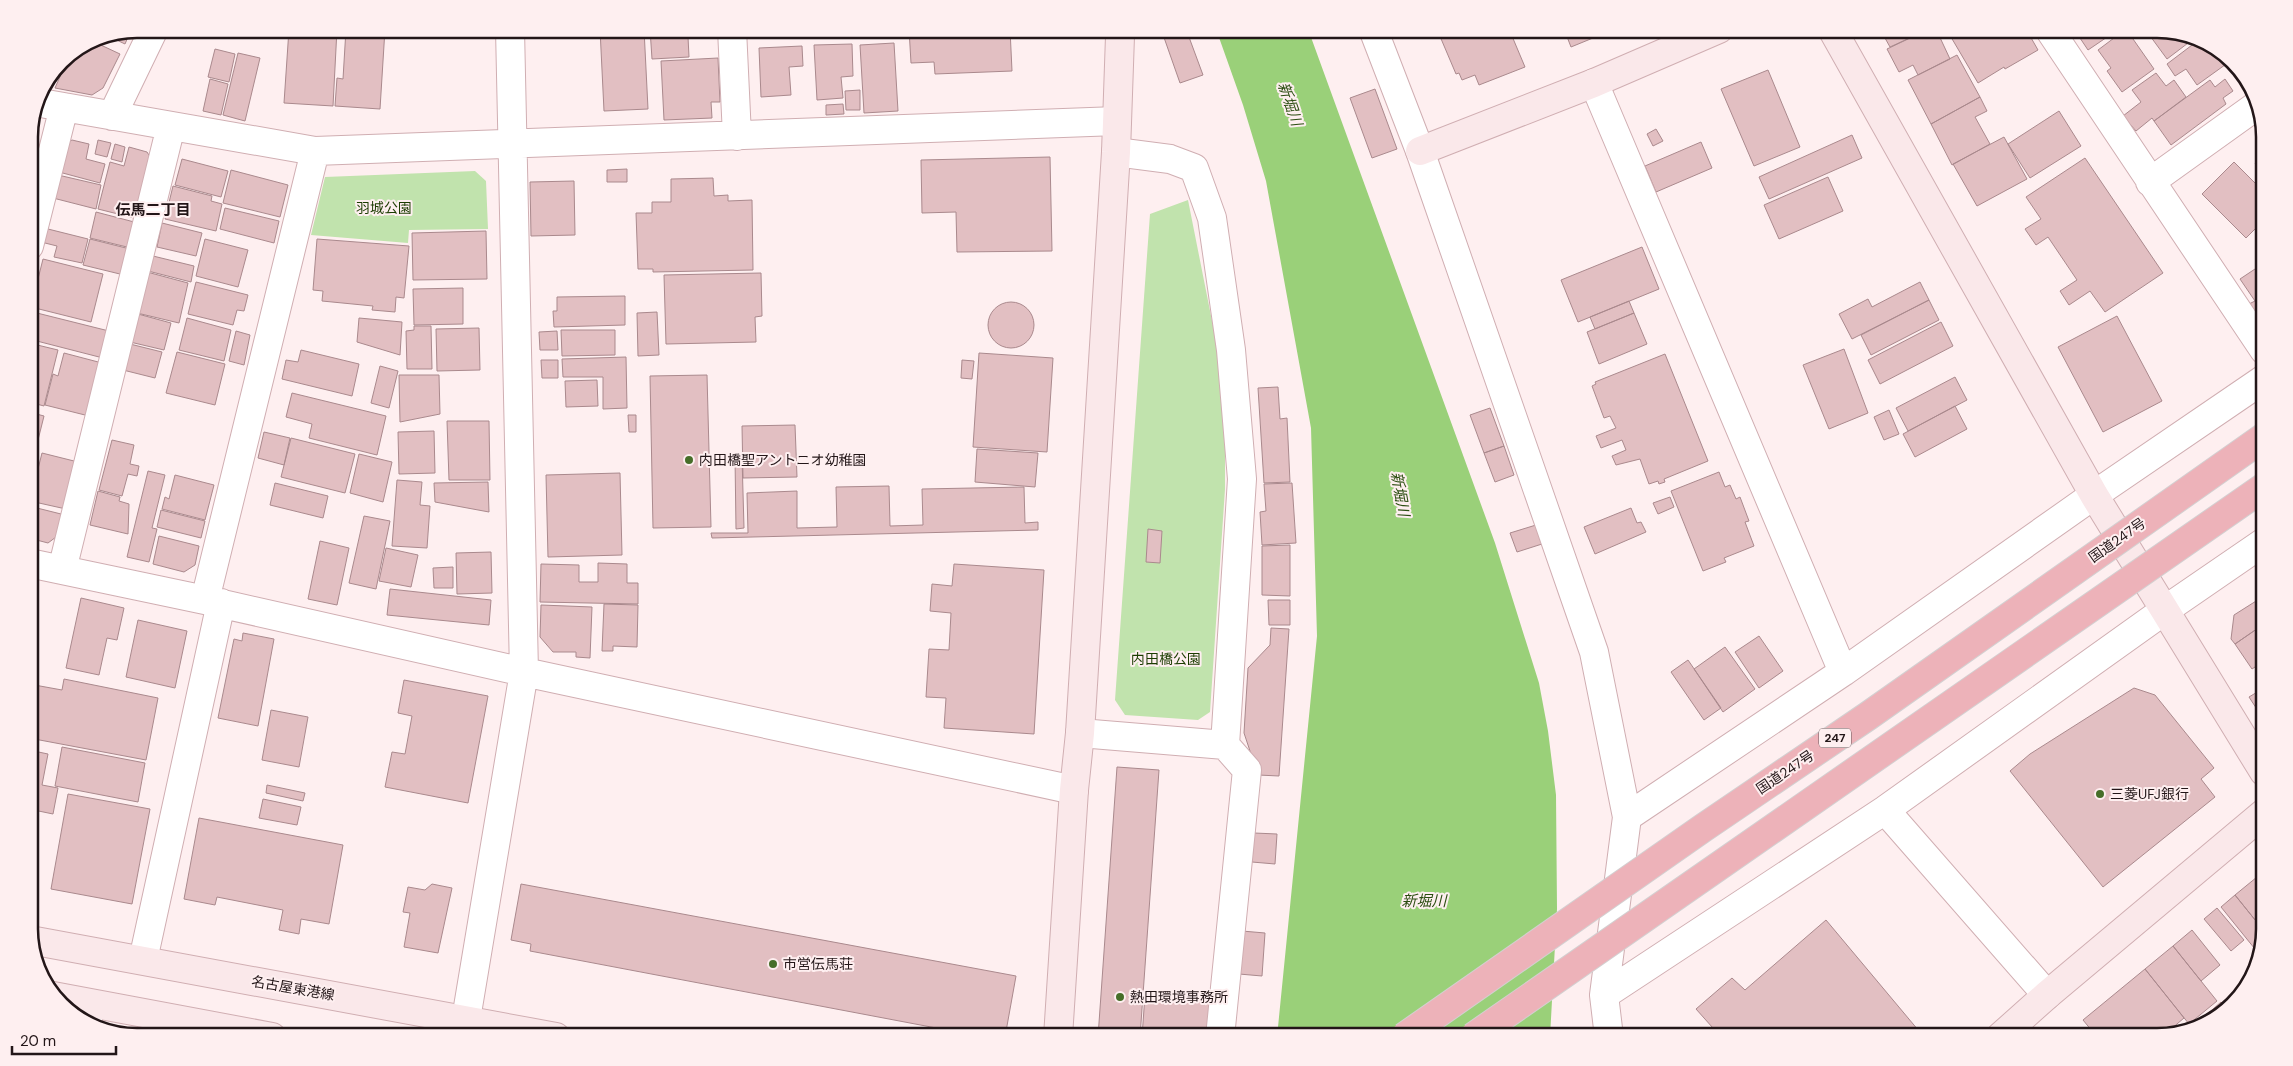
<svg xmlns="http://www.w3.org/2000/svg" width="2293" height="1066" viewBox="0 0 2293 1066" font-family="'DM Sans','Noto Sans JP',sans-serif">
<style>
.green{fill:#c1e3ad}
.water{fill:#9ad079}
.building{fill:#e2bfc2;stroke:#aa898d}
.lines{fill:none;stroke-linecap:round;stroke-linejoin:round}
.street-casing{stroke:#d0aeb2;stroke-width:30}
.secondary-casing{stroke:#d0aeb2;stroke-width:30}
.street{stroke:#fff;stroke-width:28}
.secondary{stroke:#fae8ea;stroke-width:28}
.highway-bridge-casing{stroke:#d3d0d1;stroke-width:30;stroke-linecap:butt}
.highway-bridge{stroke:#edb2b9;stroke-width:28}
.poi-dot{fill:#466e29;stroke:#feeff0;stroke-width:2}
.labels{text-anchor:middle;dominant-baseline:central;stroke-width:4;stroke-linejoin:round;paint-order:stroke}
.shield{fill:#feeff0;stroke:#655759;stroke-width:1}
.shield-label{font-size:12px;font-weight:bold;fill:#231618}
.park-label{font-size:14px;fill:#1b3c00;stroke:#feeff0}
.poi-label{font-size:14px;fill:#231618;stroke:#feeff0;text-anchor:start}
.street-label{font-size:14px;fill:#231618;stroke:#feeff0}
.water-label{font-size:15px;font-style:italic;fill:#2c4e12;stroke:#feeff0}
.neighbourhood-label{font-size:15px;font-weight:bold;fill:#231618;stroke:#feeff0}
.rim{fill:none;stroke:#231618;stroke-width:2.5}
</style>
<rect width="100%" height="100%" fill="#feeff0"/>
<!-- green -->
<path class="green" d="M475,171L486,181L488,229L409,230L408,243L311,235L325,177Z
M1188,200L1217,346L1225,412V489L1210,712L1198,720L1125,715L1115,700L1150,214Z"/>
<!-- water -->
<path class="water" d="M1216,29H1308L1495,543L1539,683L1548,731L1556,795L1557,909L1550,1037H1277L1317,636L1311,428L1266,181L1243,105Z"/>
<!-- building -->
<path class="building" d="M289,29H337L333,106L284,103Z
M346,29H385L380,109L335,106L337,78L343,79Z
M397,29H456L457,35L398,38Z
M600,29H644L648,109L604,111Z
M650,29H700L701,37H688L689,57L652,59Z
M763,29H807L764,36Z
M863,29H890V36L863,37Z
M909,29H1010L1012,71L935,74L934,62L911,63Z
M1161,29H1186L1203,75L1180,83Z
M1328,29H1342L1330,33Z
M1452,29H1509L1525,67L1479,85L1475,75L1462,80L1459,73L1456,74L1439,34Z
M1564,29H1615L1571,47Z
M1880,29H1929L1890,47Z
M1929,29H1936L1950,59L1918,75L1913,65L1899,72L1887,49Z
M1954,29H2026L2038,50L2005,69L2004,67L1978,83L1948,32Z
M2074,29H2119L2088,50Z
M2126,29L2154,69L2122,92L2107,71L2111,68L2098,50Z
M2145,29H2156L2196,37L2167,59Z
M131,30L125,44L106,35Z
M2200,39L2229,62L2197,85L2186,69L2175,76L2167,64Z
M90,40L120,54L103,88L92,95L55,88L70,54Z
M894,43L898,111L864,113L860,45Z
M852,44L853,76L841,77L843,98L817,100L814,45Z
M802,46L803,66L789,67L791,95L761,97L759,48Z
M215,49L235,54L229,82L208,77Z
M238,53L260,58L245,121L223,115Z
M1957,55L1980,97L1931,124L1908,80Z
M718,58L720,102H711L712,118L664,120L661,61Z
M1768,70L1800,147L1754,166L1721,89Z
M2156,73L2166,86L2174,80L2186,97L2154,121L2152,118L2136,131L2123,116L2141,102L2132,90Z
M210,79L228,84L221,115L203,111Z
M2225,79L2233,91L2223,98L2226,104L2171,145L2154,121L2210,80L2215,87Z
M1375,89L1397,149L1372,158L1350,98Z
M860,90V110H846L845,91Z
M1980,97L1987,111L1975,117L1990,144L1952,165L1931,124Z
M843,104L844,114L826,115V105Z
M2059,111L2081,146L2030,178L2008,144Z
M1656,129L1663,141L1653,146L1647,134Z
M1852,135L1862,158L1769,199L1759,177Z
M2004,137L2027,179L1977,206L1953,164Z
M72,140L89,144L86,159L105,164L100,183L59,172L66,143Z
M98,140L111,143L107,157L95,154Z
M1701,142L1712,168L1656,192L1645,166Z
M115,144L125,147L122,162L111,159Z
M129,147L147,152L152,160L138,219L98,209L110,162L124,166Z
M1050,157L1052,251L957,252L956,212L922,213L921,160Z
M2264,157V176L2255,163Z
M2085,158L2163,273L2105,312L2090,291L2069,305L2060,291L2077,280L2048,237L2036,245L2025,229L2041,219L2026,197Z
M182,159L228,171L221,197L175,185Z
M2234,162L2264,192V220L2246,238L2202,194Z
M627,169V182H607V170Z
M231,170L288,185L280,217L223,203Z
M58,175L101,185L96,209L53,198Z
M1828,177L1843,211L1779,239L1764,205Z
M713,178L714,196L728,195V201L752,200L753,270L653,272V269H638L636,213H652V202H671V179Z
M574,181L575,235L531,236L530,182Z
M173,186L212,196L211,201L222,204L216,231L165,219Z
M225,208L279,221L274,243L220,229Z
M96,212L138,223L131,248L90,238Z
M162,223L202,233L196,256L157,247Z
M44,228L88,239L82,263L54,257L57,246L41,242Z
M486,231L487,279L413,280L412,233Z
M90,239L130,249L124,275L83,265Z
M205,239L248,250L238,287L196,276Z
M317,239L409,246L404,298L396,297L395,312L372,310L373,306L322,301L323,291L313,290Z
M1642,247L1659,289L1578,322L1561,280Z
M153,256L194,266L191,282L148,271Z
M43,259L103,274L91,322L31,307Z
M2264,263V325L2249,304L2255,301L2240,279Z
M147,272L188,283L179,323L137,313Z
M761,273L762,316L755,317L756,342L666,344L664,275Z
M196,282L248,295L244,311L237,310L233,325L188,314Z
M1920,282L1929,300L1852,339L1839,314L1868,299L1872,307Z
M463,288V324L414,325L413,289Z
M625,296V325L554,327L553,311H557V297Z
M1929,300L1939,320L1871,355L1861,335Z
M1629,301L1634,313L1595,329L1590,317Z
M988 325a23 23 0 1 1 46 0a23 23 0 1 1-46 0Z
M29,311L109,331L103,358L29,339Z
M657,312L659,355L638,356L637,313Z
M1634,313L1647,344L1599,364L1587,332Z
M138,314L171,323L164,350L130,342Z
M2117,316L2162,401L2103,432L2058,347Z
M187,318L231,330L224,361L179,350Z
M359,318L402,322L400,355L357,342Z
M1941,322L1953,346L1880,384L1868,360Z
M414,326H431L432,369H407L406,331L414,330Z
M479,328L480,370L437,371L436,329Z
M561,330H615V355L562,356Z
M236,331L250,335L244,365L229,361Z
M557,331L558,350H540L539,332Z
M29,343L58,350L44,406L29,402Z
M130,344L162,352L155,378L123,370Z
M1844,349L1868,413L1829,429L1803,365Z
M301,350L359,364L352,396L282,379L286,360L298,362Z
M177,352L225,364L215,405L166,393Z
M64,353L102,363L89,416L45,405L53,374L58,376Z
M979,353L1053,358L1047,452L973,447Z
M1665,354L1708,461L1664,479L1665,482L1659,484L1658,481L1649,484L1640,459L1616,465L1612,456L1626,450L1622,440L1601,448L1596,436L1616,428L1610,416L1604,418L1592,386L1596,384L1595,382Z
M626,357L627,408L603,409V377H563L562,359Z
M541,360H558V378H542Z
M962,360L974,361L972,379L961,378Z
M380,366L398,371L389,408L371,403Z
M399,375H439L440,414L400,422Z
M707,375L711,527L653,528L650,376Z
M1955,377L1967,400L1908,431L1896,408Z
M597,380L598,406L566,407L565,381Z
M1278,387L1280,419L1287,418L1290,482L1264,483L1258,388Z
M292,393L386,416L377,455L309,438L312,424L286,417Z
M1955,406L1967,429L1915,457L1903,434Z
M1490,408L1504,446L1484,453L1470,415Z
M1889,410L1899,434L1884,440L1874,417Z
M29,412L44,416L35,452L29,450Z
M628,415H636V432H629Z
M447,421H489L490,480H449Z
M795,425L797,477L743,478L742,426Z
M434,431L435,473L399,474L398,432Z
M264,432L290,438L284,465L258,458Z
M291,438L355,454L345,493L281,477Z
M112,440L134,445L130,464L139,466L137,476L128,474L122,496L99,490Z
M1504,446L1514,475L1495,482L1484,453Z
M977,449L1038,453L1035,487L975,482Z
M42,453L78,462L66,509L30,501Z
M359,454L392,462L383,502L350,493Z
M735,457H742L744,528L736,529Z
M148,471L165,475L152,528L157,529L149,562L127,557Z
M1719,472L1725,487L1730,485L1736,499L1740,497L1749,521L1745,522L1754,546L1724,558L1726,562L1703,571L1671,491Z
M620,473L622,555L548,557L546,475Z
M175,475L214,485L205,520L162,509L165,497L169,499Z
M397,480L422,482L420,505L430,506L427,548L392,546Z
M488,482L489,512L435,502L434,483Z
M275,483L328,496L323,518L270,505Z
M1292,483L1296,543L1262,545L1260,512L1266,511L1264,484Z
M889,486L890,526L923,525L922,489L1024,487L1025,523L1038,522V530L712,538L711,533H748L747,493L797,491V528L837,527L836,487Z
M98,491L120,497L119,501L129,504L128,534L90,525Z
M1670,497L1674,507L1658,514L1653,503Z
M29,506L65,515L60,534L48,543L29,538Z
M1631,508L1637,523L1641,522L1646,532L1595,554L1584,527Z
M161,510L205,521L201,538L157,527Z
M364,516L390,521L376,589L349,583Z
M1536,525L1542,544L1517,552L1510,533Z
M1148,529L1162,531L1160,563L1146,562Z
M159,536L199,546L195,565L184,572L153,564Z
M320,541L349,548L337,605L308,599Z
M1290,545V596L1262,595V546Z
M386,548L418,555L411,587L379,581Z
M491,552L492,593L457,594L456,553Z
M598,563L627,564V583H638V604L540,602L541,564L579,565V582H598Z
M954,564L1044,570L1034,734L944,728L946,698L926,697L929,649L949,650L951,613L930,611L932,584L952,586Z
M453,567V588H434L433,568Z
M29,585L38,587L31,620H29Z
M390,589L491,600L489,625L387,615Z
M2264,596V624L2235,644L2231,639L2234,615Z
M81,598L124,608L117,640L107,638L99,675L66,668Z
M1268,600H1290V625H1269Z
M604,604L638,605L637,647L613,646V651H602Z
M541,605L592,607L590,658L576,657V652H553L540,637Z
M138,620L187,631L175,688L126,677Z
M2264,624V661L2252,669L2235,644Z
M1271,628L1289,629L1279,776L1258,775L1244,733L1248,668L1270,645Z
M243,633L274,639L258,726L218,718L234,639L242,641Z
M1759,636L1783,671L1759,688L1735,652Z
M1725,647L1755,689L1723,712L1694,669Z
M1688,660L1721,708L1704,720L1671,672Z
M64,679L158,698L146,760L29,738V684L62,690Z
M404,680L488,696L468,803L385,787L392,752L405,754L412,716L398,713Z
M2134,688L2155,695L2214,768L2201,779L2215,797L2103,887L2010,771L2030,754Z
M2264,688V720L2249,697Z
M271,710L308,717L299,767L262,760Z
M62,747L145,763L138,802L55,786Z
M29,750L48,754L42,785L58,788L53,814L29,809Z
M1117,767L1159,770L1140,1037H1098Z
M267,785L305,793L303,801L266,793Z
M68,794L150,809L132,904L51,889Z
M263,799L301,807L297,825L259,818Z
M199,818L343,845L329,924L301,919L299,934L279,930L283,910L217,897L215,905L184,899Z
M1254,833L1277,834L1275,864L1252,862Z
M2257,877L2264,878V886Z
M2257,877L2264,886V931L2235,895Z
M432,884L452,888L438,953L404,947L410,913L403,912L408,887L425,890Z
M521,884L1016,976L1005,1037H967L968,1034L530,951L531,944L511,940Z
M2235,895L2264,931L2259,954L2221,907Z
M2217,908L2244,940L2231,951L2204,919Z
M1826,920L1924,1037H1721L1696,1009L1732,978L1745,990Z
M2192,930L2220,965L2201,981L2173,946Z
M1242,931L1265,933L1262,976L1239,974Z
M2173,946L2217,1001L2189,1024L2145,969Z
M2145,969L2184,1018L2164,1035L2157,1037H2097L2083,1020Z
M1145,995L1210,999L1207,1037H1142Z
M2221,1002L2226,1007L2217,1019L2209,1021L2205,1016Z
M2205,1016L2209,1021L2194,1026Z"/>
<g class="lines">
<defs>
<path id="street" d="M732,29L737,136
M1373,29L1420,151L1594,652L1627,817L1604,995L1609,1037
M2049,29L2264,350
M1594,83L1843,672
M35,102L315,151L1117,121
M112,116L154,29
M1116,152L1170,159L1194,168L1212,218L1231,350L1242,479L1225,745L1247,770L1220,1037
M2150,182L2256,106
M29,246L64,107
M29,563L205,600L524,672L1074,790
M62,570L171,126
M205,600L315,151
M1080,733L1225,745
M1885,810L2047,995
M1627,817L1843,672L2094,495L2264,379
M143,960L221,603
M1604,995L1885,810L2165,610L2264,542
M87,1003L88,1023
M445,1037L466,1019L524,672L510,29"/>
<path id="secondary" d="M1832,29L2094,495L2264,772
M1420,151L1594,83L1719,29
M30,940L556,1037
M53,996L272,1037
M1058,1037L1074,790L1080,733L1116,152L1120,36L1118,29
M2000,1037L2047,995L2264,813"/>
</defs>
<!-- street casing -->
<use href="#street" class="street-casing"/>
<!-- secondary casing -->
<use href="#secondary" class="secondary-casing"/>
<!-- street -->
<use href="#street" class="street"/>
<!-- secondary -->
<use href="#secondary" class="secondary"/>
<defs>
<path id="highway-bridge" d="M1404,1037L1703,828L1868,716L2264,437
M1473,1037L2264,487"/>
</defs>
<!-- highway-bridge casing -->
<use href="#highway-bridge" class="highway-bridge-casing"/>
<!-- highway-bridge -->
<use href="#highway-bridge" class="highway-bridge"/>
</g>
<!-- markers -->
<g class="poi-dot">
<circle cx="689" cy="460" r="5"/>
<circle cx="2100" cy="794" r="5"/>
<circle cx="773" cy="964" r="5"/>
<circle cx="1120" cy="997" r="5"/>
</g>
<g class="labels">
<!-- shield labels -->
<rect class="shield" x="1819" y="728.5" width="32" height="19" rx="4"/>
<g class="shield-label">
<text x="1835" y="738">247</text>
</g>
<!-- park labels -->
<g class="park-label">
<text x="384" y="208">羽城公園</text>
<text x="1166" y="659">内田橋公園</text>
</g>
<!-- poi labels -->
<g class="poi-label">
<text x="699" y="460">内田橋聖アントニオ幼稚園</text>
<text x="2110" y="794">三菱UFJ銀行</text>
<text x="783" y="964">市営伝馬荘</text>
<text x="1130" y="997">熱田環境事務所</text>
</g>
<!-- street labels -->
<g class="street-label">
<text transform="translate(2117 540) rotate(-35)">国道247号</text>
<text transform="translate(1785 772) rotate(-34)">国道247号</text>
<text transform="translate(293 988) rotate(10)">名古屋東港線</text>
</g>
<!-- water labels -->
<g class="water-label">
<text transform="translate(1290 104) rotate(71)">新堀川</text>
<text transform="translate(1400 494) rotate(80)">新堀川</text>
<text x="1424" y="901">新堀川</text>
</g>
<!-- neighbourhood labels -->
<g class="neighbourhood-label">
<text x="153" y="210">伝馬二丁目</text>
</g>
</g>
<!-- crop -->
<path d="M0 0H2293V1066H0ZM137 38H2157A99 99 0 0 1 2256 137V929A99 99 0 0 1 2157 1028H137A99 99 0 0 1 38 929V137A99 99 0 0 1 137 38Z" fill="#feeff0" fill-rule="evenodd"/>
<path class="rim" d="M137 38H2157A99 99 0 0 1 2256 137V929A99 99 0 0 1 2157 1028H137A99 99 0 0 1 38 929V137A99 99 0 0 1 137 38Z"/>
<!-- scale -->
<path d="M12 1046v8h104v-8" fill="none" stroke="#231618" stroke-width="2.5"/>
<text x="20" y="1046" font-size="15" fill="#231618" stroke="#feeff0" stroke-width="4" paint-order="stroke">20 m</text>
</svg>
